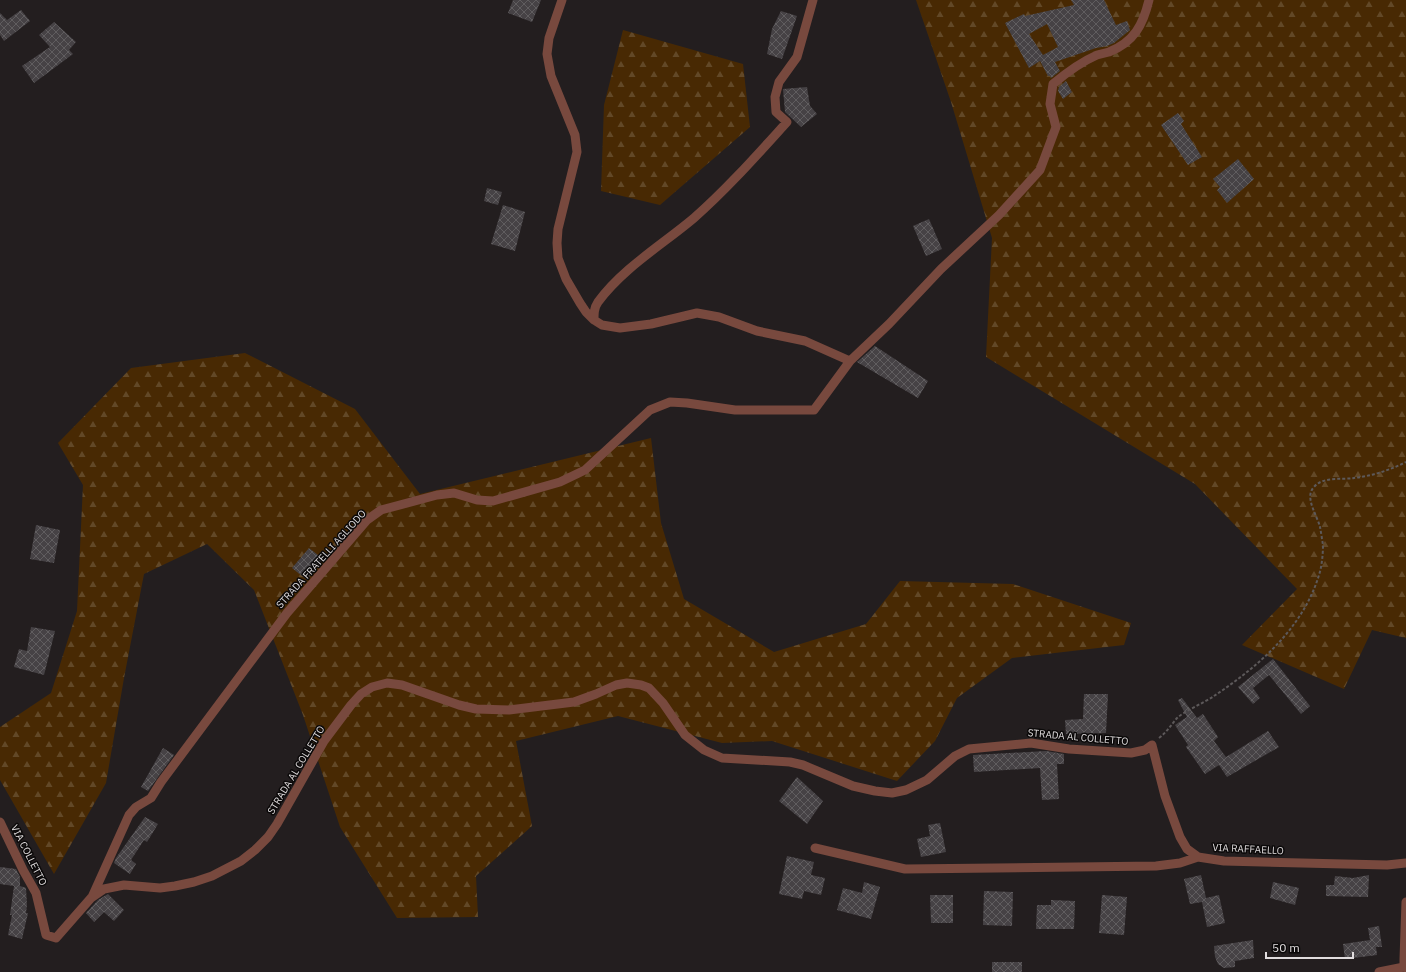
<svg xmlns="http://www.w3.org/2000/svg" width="1406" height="972" viewBox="0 0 1406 972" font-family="'IBM Plex Sans',sans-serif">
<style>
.forest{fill:url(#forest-firs)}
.building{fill:url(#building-cross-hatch);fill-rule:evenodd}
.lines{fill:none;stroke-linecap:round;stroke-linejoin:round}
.path{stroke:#5d595a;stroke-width:2;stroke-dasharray:3 2;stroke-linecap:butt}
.minor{stroke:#78493e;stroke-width:9}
.labels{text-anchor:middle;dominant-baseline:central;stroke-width:3;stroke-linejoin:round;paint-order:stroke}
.street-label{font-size:10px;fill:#e1ddde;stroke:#0b0909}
</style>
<defs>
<pattern id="forest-firs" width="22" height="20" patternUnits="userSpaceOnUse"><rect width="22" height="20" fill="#482903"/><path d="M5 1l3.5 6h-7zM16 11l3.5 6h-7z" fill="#624827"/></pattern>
<pattern id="building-cross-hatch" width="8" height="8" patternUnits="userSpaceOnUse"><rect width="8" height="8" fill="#464245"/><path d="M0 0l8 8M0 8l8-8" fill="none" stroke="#605d5f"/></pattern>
</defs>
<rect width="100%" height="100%" fill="#231e1f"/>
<!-- forest -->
<path class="forest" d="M916,0H1406V638L1372,630L1344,689L1242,645L1297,589L1195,484L986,357L992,238L951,102Z
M623,30L743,64L750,127L660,205L601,191L604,105Z
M245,353L355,409L420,494L651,438L661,523L684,599L774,652L866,624L900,581L1013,584L1131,623L1124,645L1012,658L957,698L935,741L897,781L772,741L722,743L618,716L516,741L532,826L476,876L478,917L397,918L340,827L303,715L254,590L207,544L144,574L124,678L106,783L54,874L0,780V727L51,693L77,611L83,485L58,443L131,368Z"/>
<!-- building -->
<path class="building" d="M513,0H541L532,22L508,13Z
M1071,0H1104L1116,25L1127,21L1130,30L1114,43L1107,46L1096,48L1055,62L1060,71L1051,78L1050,76H1048L1040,61L1029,68L1005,23L1024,14L1025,16L1074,5ZM1047,24L1058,47L1043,55L1029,34Z
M21,10L30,21L4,41L0,35V13L7,20Z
M781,11L797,16L782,59L767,54L772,29Z
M54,22L76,42L69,50L73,54L34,83L22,66L50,47L39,35Z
M1066,81L1072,92L1063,99L1058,91L1059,87Z
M807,87L810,106L817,114L801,127L785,112L783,89Z
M1178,113L1184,121L1181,124L1202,157L1188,165L1161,125Z
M1238,159L1254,179L1227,203L1217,190L1220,187L1213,179Z
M487,188L502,192L498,205L484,201Z
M503,205L525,212L515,251L491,244Z
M929,219L942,249L926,256L913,226Z
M875,346L928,381L918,398L857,362Z
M36,525L60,530L54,563L30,559Z
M309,548L323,559L307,580L292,568Z
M31,627L55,631L44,675L14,667L19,649L27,651Z
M1273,659L1310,706L1301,714L1269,675L1253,688L1260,698L1253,704L1238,687Z
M1084,694H1108L1106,733L1066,734L1065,720L1083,719Z
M1182,698L1197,718L1203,714L1218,737L1214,741L1226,757L1268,731L1279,747L1227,777L1219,765L1205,774L1186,747L1188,745L1175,725L1187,717L1178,700Z
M163,748L174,755L148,791L141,787Z
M1046,751L1064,754V764H1057L1059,799L1042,800L1040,768L974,772L973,755Z
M797,777L823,801L807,824L779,801Z
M145,817L158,824L147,842L144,840L131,860L136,864L130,874L114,863L116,858Z
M940,823L946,852L921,857L917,839L930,836L928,825Z
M787,856L814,862L811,875L825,878L821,895L804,891L802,899L779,894Z
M0,867L16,869L20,877V886L26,888L27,905L26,913H28L22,939L8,935L12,915H10L14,886L0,884Z
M1201,875L1206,898L1219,895L1225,923L1207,927L1202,902L1190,904L1184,879Z
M1369,875L1368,897L1326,896V885H1334L1335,876L1353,878Z
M864,882L880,887L871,919L837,910L843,888L862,893Z
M1273,882L1299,888L1295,905L1270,898Z
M984,891L1013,892L1012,926L983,925Z
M108,894L124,910L114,921L104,912L94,922L86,913L98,900Z
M930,895H953V923H931Z
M1102,895L1127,897L1124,935L1099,933Z
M1051,900L1075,901L1074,929H1036L1037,905H1051Z
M1379,926L1382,947H1376L1377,955L1345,959L1343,944L1370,940L1368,928Z
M1253,940L1254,958L1235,961V967L1224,968L1218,964L1215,957L1214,946Z
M992,962H1022V972H992Z"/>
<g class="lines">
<!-- path -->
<path class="path" d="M1159,738C1167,732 1171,725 1177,718C1186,710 1204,703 1214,696C1259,666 1303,628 1319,575C1322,566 1323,553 1323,545C1322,539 1321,532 1320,527C1317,515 1304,497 1314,487C1323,476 1342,480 1354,478C1372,476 1390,470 1406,462"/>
<!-- minor -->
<path class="minor" d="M562,0L549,38L547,54L551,76L575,135L577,152L558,229L557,243L558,258L566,279L580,303L586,312L594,320L602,325L620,328L651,324L697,313L719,317L757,331L805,341L850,361
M594,320C594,313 594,308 598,302C623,268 662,245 694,218C727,189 757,155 787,122L776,112L775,97L779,82L797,57L813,0
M0,822L23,870L36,893L46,935L56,938L91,898L104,889L124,885L160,888L175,886L194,882L212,876L241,861L255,850L268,837L277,824L324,741L351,705L361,694L372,687L387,683L402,685L459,705L476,709L509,710L574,702L596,694L616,685L627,683L641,685L649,688L663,703L685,735L704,750L722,758L790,762L803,765L853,786L875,791L892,793L906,790L927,780L955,756L969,749L1031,743L1069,749L1131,753L1145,750L1152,745L1165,796L1180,837L1187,849L1198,857L1224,861L1387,865L1406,863
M815,848L905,869L1156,866L1180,863L1198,857
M92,897L129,815L136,807L151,798L161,782L287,613L367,520L381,510L437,495L454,493L477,500L493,501L560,482L585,470L650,410L670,402L687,403L735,410H814L850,361L889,324L941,269L999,215L1040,170L1056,127L1050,104L1053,84C1066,73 1081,62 1097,55C1101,54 1105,53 1109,52C1134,42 1143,25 1149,0
M1406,902L1404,959V967L1406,968
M1379,972L1404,967"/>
</g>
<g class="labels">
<!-- street labels -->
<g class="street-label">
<text transform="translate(321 559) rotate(-48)">STRADA FRATELLI AGLIODO</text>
<text transform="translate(1078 737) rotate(5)">STRADA AL COLLETTO</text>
<text transform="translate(296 770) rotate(-59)">STRADA AL COLLETTO</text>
<text transform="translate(1248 849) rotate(3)">VIA RAFFAELLO</text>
<text transform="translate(29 855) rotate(63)">VIA COLLETTO</text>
</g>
</g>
<!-- scale -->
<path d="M1266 952v6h87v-6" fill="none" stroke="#e1ddde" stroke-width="2"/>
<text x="1272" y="952" font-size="12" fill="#e1ddde" stroke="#0b0909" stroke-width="3" paint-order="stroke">50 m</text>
</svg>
